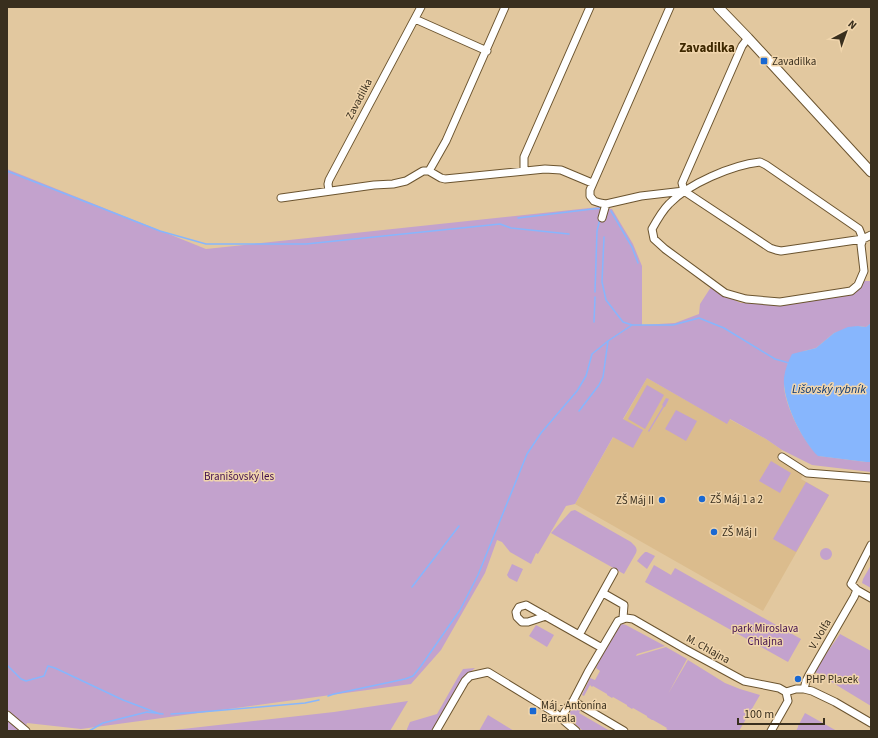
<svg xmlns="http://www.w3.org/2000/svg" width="878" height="738" viewBox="0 0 878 738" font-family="'Source Sans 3',sans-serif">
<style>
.built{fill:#dbbc8d}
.green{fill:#c3a2cd}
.water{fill:#87b6fd}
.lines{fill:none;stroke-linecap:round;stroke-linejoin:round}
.stream{stroke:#87b6fd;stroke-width:1.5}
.minor-casing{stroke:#6b542f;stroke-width:9}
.tertiary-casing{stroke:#6b542f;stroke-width:11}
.minor{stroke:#fff;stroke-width:7}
.tertiary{stroke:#fff;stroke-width:9}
.poi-dot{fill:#1968d2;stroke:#f0d5ac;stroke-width:1.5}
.labels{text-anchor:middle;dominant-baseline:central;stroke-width:3;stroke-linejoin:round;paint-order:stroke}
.poi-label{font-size:11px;fill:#392f1e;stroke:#f0d5ac;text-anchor:start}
.street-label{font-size:11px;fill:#392f1e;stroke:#f0d5ac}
.park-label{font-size:11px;fill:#400e4e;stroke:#f0d5ac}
.water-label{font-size:12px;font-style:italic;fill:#093673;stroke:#f0d5ac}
.quarter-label{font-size:13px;font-weight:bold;fill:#3e2800;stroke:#f0d5ac}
</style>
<rect width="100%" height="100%" fill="#e2c89f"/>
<!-- built -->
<path class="built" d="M647,378L726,423L729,419L766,439L782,450L777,459L803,475L801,479L829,495L763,611L575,504Z"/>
<!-- green -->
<path class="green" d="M7,169L206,249L599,207L612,209L633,244L642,266V325L675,323L699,314L700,304L711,287L725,296L741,303L780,304L849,294L864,281H871V323L866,327L858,326L834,333L816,348L804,351L788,363C786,371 784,379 784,387C786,408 803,442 819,456L866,462H871V472L812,465L782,450L766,439L730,419L727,424L647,378L623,419L643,430L633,448L613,437L575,504L566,506L538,554L536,553L531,564L510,552L502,542L497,540L485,573L441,650L411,684L81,729L27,723L24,731H7Z
M647,385L664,395L645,429L628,419Z
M666,398L669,399L665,407H664L649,432L648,431L663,406L662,405Z
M676,410L697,421L686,441L665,429Z
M771,461L791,473L780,493L759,481Z
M806,482L829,495L796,552L773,539Z
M575,510L631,542C635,546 638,548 636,553L624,574L551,533L571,511Z
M820 554a6 6 0 1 1 12 0a6 6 0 1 1-12 0Z
M645,552H647L655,556L647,569L637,561L641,556Z
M512,564L523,569L517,582L509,578L507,575Z
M654,565L671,575L675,568L801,639L788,662L645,582Z
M871,565V588L862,583L863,579Z
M622,624L626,625L665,646L637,654L636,656L666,647L687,659L668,694L688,660L725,683L740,689L760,695L739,731H670L666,729L667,728L653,720H652L647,717V716L633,708L632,709L627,706V705L613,697L612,698L607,695V694L593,686L592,687L590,685L584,696L582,695L590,678L595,680L600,671L596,668L605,649L619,626Z
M536,625L554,635L547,647L529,636Z
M840,634L871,651V706L815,672L821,661Z
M475,668L462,679L432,731H407V729L410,722L437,714L458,677L463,669Z
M408,701L390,731H165L334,712Z
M572,708L581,709L579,713L610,731H583L571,720L569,717L570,712Z
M805,713L837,731H796L798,727V726Z
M488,715L514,731H479Z"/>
<!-- water -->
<path class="water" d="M871,323V462H866L818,456C802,441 782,400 784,378C785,369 788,362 792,354L816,348L834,333L848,327L858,326L866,327Z"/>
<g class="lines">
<!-- stream -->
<path class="stream" d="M7,171L160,231L206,244H306L500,224L511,228L569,234
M611,211L632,247L638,263
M518,218L601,208
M604,237L602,282L606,300L623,322L632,325
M595,292L597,231L600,219
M594,322L595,297
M579,411L599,385L603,377L608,341
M412,587L459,526
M7,665L21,679L26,681L44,676L48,666L55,668L123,700L160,714
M328,696L334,694L405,679L413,676L421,666L460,610L478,575L527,454L541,433L577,391L586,376L592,354L608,341L632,325H673L699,318L724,328L775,359L789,363
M171,714L201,712L305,703L319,700
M89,731L103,723L147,712L163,714"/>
<defs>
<path id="minor" d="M670,7L590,190V196L594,201L600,203L606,204L641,196L684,191L770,248L776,250L781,251L863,239L871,235
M415,19L487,51
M760,162L766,165L859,229L863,239L861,245L864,271L858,285L851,291L780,302L746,299L725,293L665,249L654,239L652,229C657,220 662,211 669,204C688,184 732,165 760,162Z
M524,170V157L590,7
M429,171L446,141L505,7
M329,191L328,184L329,180L421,7
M684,191L682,183L742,46L748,38
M281,198L374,185L393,184L406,181L423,171H429L441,178L445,179L545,169L561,170L592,183
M602,218L606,204
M782,457L807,473L871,478
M871,545L851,584L857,590L871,598
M603,593L624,605L623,618
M546,616L528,622H522L517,617L516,612L519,607L526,605L602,648
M579,635L614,572
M804,689L806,681L809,675L854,597L857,590
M786,692L796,689H804L812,691L835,702L871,723
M573,701L624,731
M7,715L26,731
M561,718L567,708L573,701L588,672L618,621L626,618L633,619L685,649L744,681L779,688L786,692
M436,731L465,681L470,676L488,672L555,713L576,731
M771,731L788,701L786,692"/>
<path id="tertiary" d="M718,7L748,38L871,172"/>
</defs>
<!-- minor casing -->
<use href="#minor" class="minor-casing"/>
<!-- tertiary casing -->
<use href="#tertiary" class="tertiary-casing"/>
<!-- minor -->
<use href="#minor" class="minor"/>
<!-- tertiary -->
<use href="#tertiary" class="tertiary"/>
</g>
<!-- markers -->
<g class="poi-dot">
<rect x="760" y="57" width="8" height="8" rx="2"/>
<circle cx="702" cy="499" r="4"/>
<circle cx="662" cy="500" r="4"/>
<circle cx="714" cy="532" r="4"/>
<circle cx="798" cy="679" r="4"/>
<rect x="529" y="707" width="8" height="8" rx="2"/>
</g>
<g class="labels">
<!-- poi labels -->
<g class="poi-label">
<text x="772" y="61">Zavadilka</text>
<text x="710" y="499">ZŠ Máj 1 a 2</text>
<text x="654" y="500" text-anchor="end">ZŠ Máj II</text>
<text x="722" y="532">ZŠ Máj I</text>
<text x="806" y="679">PHP Placek</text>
<text x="541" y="705">Máj - Antonína<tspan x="541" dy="13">Barcala</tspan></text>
</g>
<!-- street labels -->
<g class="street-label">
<text transform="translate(359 99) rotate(-62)">Zavadilka</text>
<text transform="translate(820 634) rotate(-60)">V. Volfa</text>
<text transform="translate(708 649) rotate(29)">M. Chlajna</text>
</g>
<!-- park labels -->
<g class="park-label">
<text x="239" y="476">Branišovský les</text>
<text x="765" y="628">park Miroslava<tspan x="765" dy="13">Chlajna</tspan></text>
</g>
<!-- water labels -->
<g class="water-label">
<text x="829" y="389">Lišovský rybník</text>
</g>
<!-- quarter labels -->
<g class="quarter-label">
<text x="707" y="48">Zavadilka</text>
</g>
</g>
<!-- border -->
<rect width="878" height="738" fill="none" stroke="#392f1e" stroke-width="16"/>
<!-- north arrow -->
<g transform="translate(846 32) rotate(41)" stroke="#f0d5ac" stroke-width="3" paint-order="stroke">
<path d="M0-3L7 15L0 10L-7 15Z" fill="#392f1e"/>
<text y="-6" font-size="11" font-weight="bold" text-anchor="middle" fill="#392f1e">N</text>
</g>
<!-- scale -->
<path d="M738 718v6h86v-6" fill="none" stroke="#392f1e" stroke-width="2"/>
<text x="744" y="718" font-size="12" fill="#392f1e" stroke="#f0d5ac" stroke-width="3" paint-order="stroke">100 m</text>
</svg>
